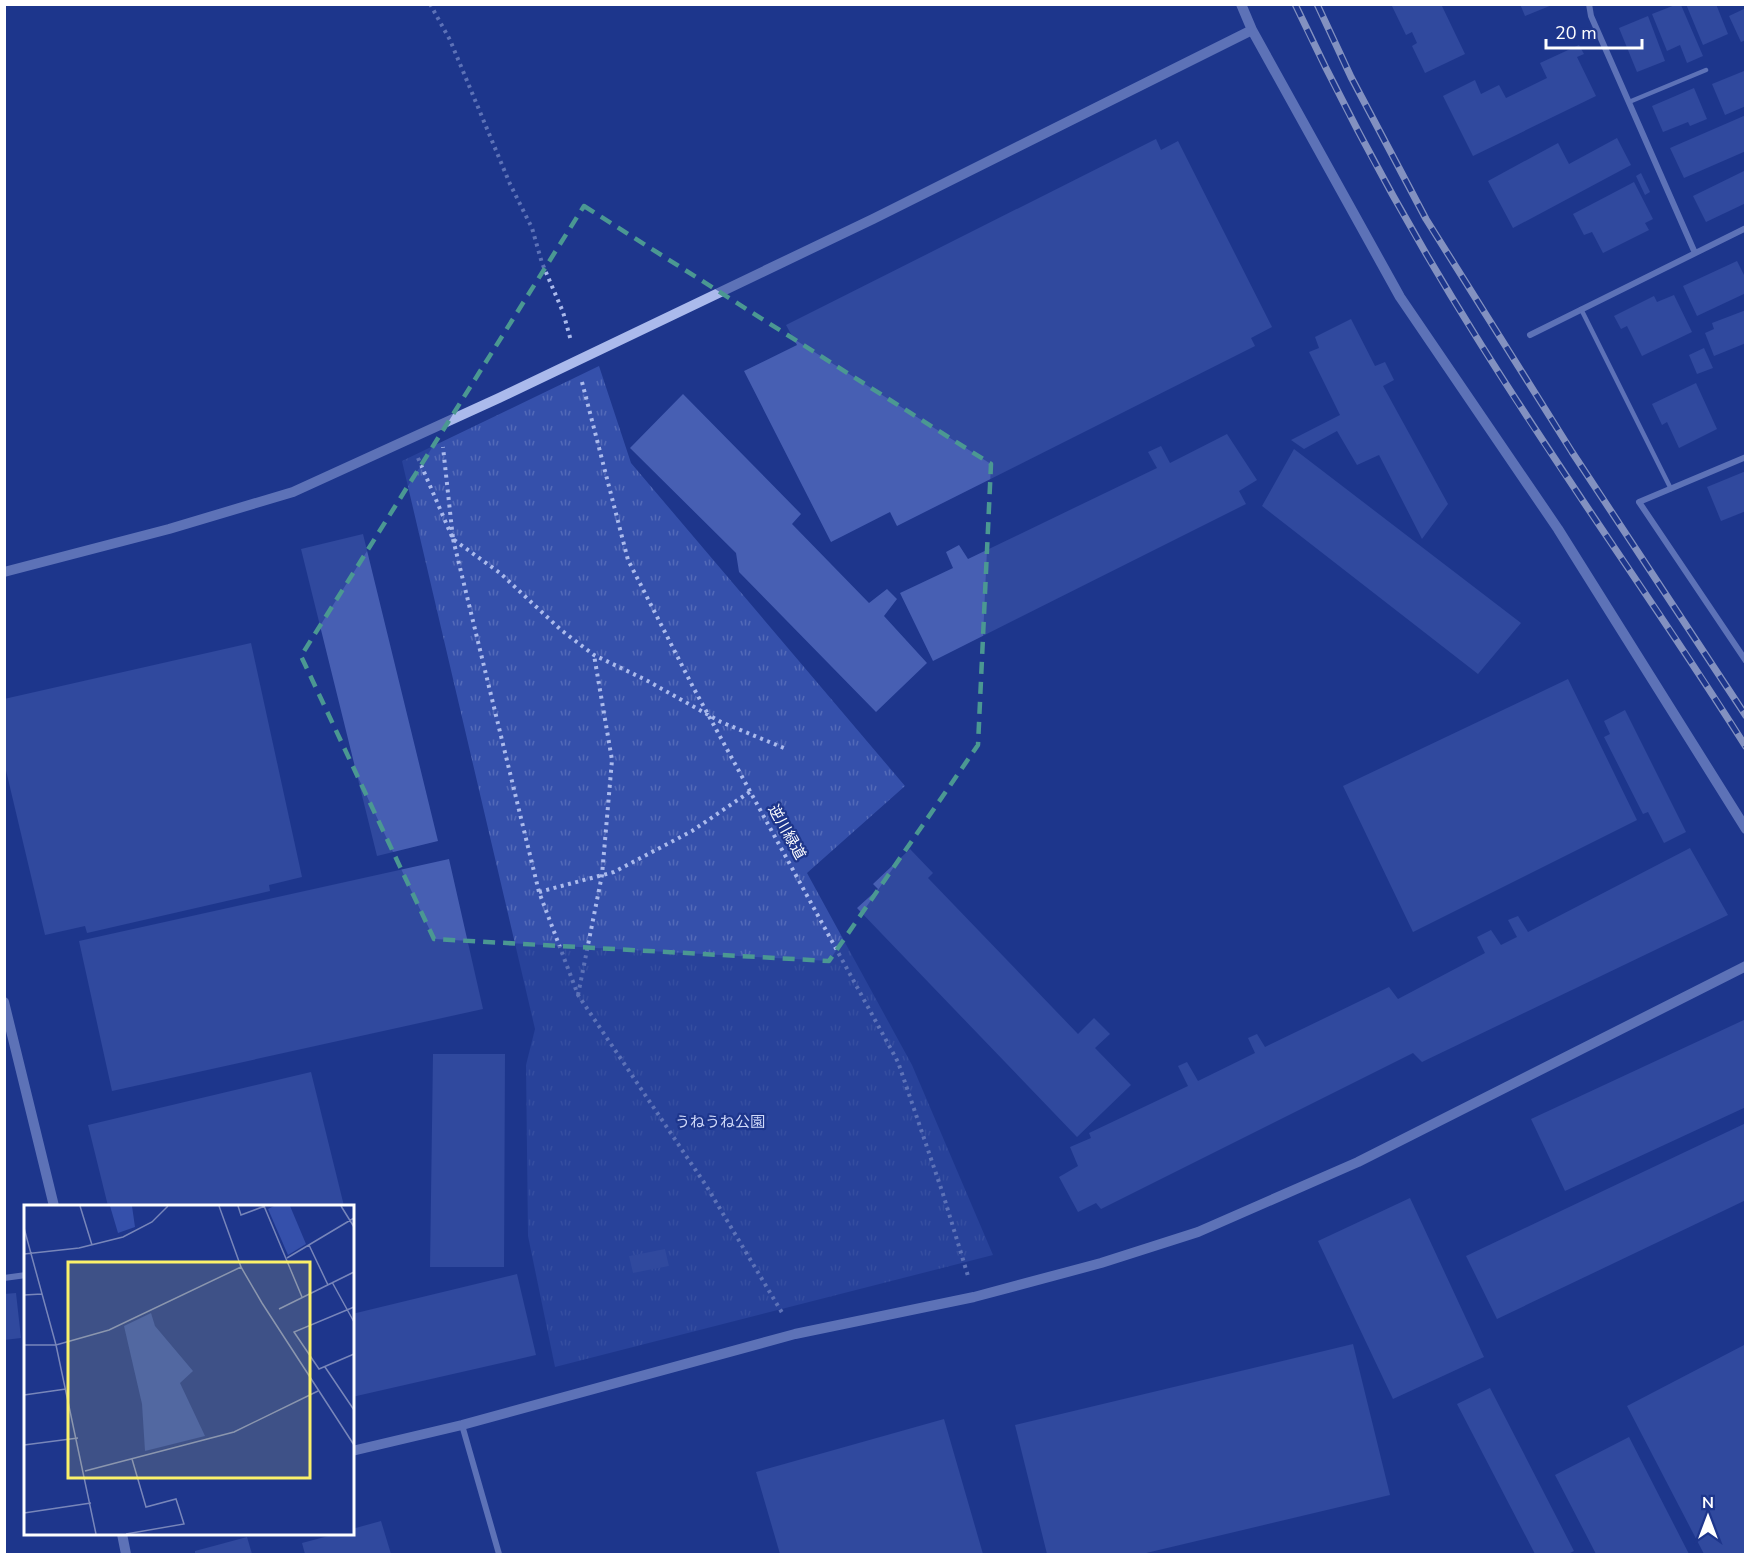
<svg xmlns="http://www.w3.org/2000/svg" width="1750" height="1559" viewBox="0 0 1750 1559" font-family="'Nunito Sans','Noto Sans JP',sans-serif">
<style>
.grass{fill:url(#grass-tufts)}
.building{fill:#475fb3}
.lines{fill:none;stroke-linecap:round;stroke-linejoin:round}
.path{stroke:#abbaec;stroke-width:4;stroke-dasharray:3 4.5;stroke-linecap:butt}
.service{stroke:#abbaec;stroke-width:4.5}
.minor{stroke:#abbaec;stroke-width:6}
.tertiary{stroke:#abbaec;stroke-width:10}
.rail-casing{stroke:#fff;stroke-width:7}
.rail{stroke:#1e368c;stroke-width:4.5;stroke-dasharray:14;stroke-linecap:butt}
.marked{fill:none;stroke:#4b9892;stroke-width:4.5;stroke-dasharray:12 8;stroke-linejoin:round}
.labels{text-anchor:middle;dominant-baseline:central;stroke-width:4.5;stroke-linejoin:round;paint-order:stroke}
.street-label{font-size:15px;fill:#fff;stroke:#1e368c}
.park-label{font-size:15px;fill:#d0d9f9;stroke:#1e368c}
.inset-road{fill:none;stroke:#7886ba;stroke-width:1.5}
.view{fill:#fbf16a;fill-opacity:0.15;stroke:#fbf16a;stroke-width:3}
.inset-edge{fill:none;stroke:#fff;stroke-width:3}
</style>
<defs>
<pattern id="grass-tufts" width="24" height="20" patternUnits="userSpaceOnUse" patternTransform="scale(1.5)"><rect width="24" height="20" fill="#3550ab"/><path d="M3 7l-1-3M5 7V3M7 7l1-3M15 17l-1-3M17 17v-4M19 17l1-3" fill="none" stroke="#536ab8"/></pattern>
</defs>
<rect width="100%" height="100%" fill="#1e368c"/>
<!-- grass -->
<path class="grass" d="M599,366L631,463L905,786L807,873L912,1065L993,1255L555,1367L528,1236L526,1065L535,1029L402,461Z"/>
<!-- building -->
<path class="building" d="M1391,4H1441L1465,54L1425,73L1412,46L1417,43L1412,32L1406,35Z
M1520,4H1552V5L1525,16Z
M1686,4H1716L1728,34L1703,45Z
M1675,5H1681L1703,56L1687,63L1680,45L1667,51L1652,14Z
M1746,8V40L1741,42L1729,16Z
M1648,16L1665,61L1637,72L1619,28Z
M1579,45L1584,54L1577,57L1596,96L1473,156L1443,96L1475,80L1481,94L1499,85L1506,98L1547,78L1540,63Z
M1744,71L1746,75V106L1725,115L1712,84Z
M1694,88L1707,119L1690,126L1688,122L1663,132L1652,106Z
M1746,115V151L1684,178L1670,148Z
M1617,138L1631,165L1513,228L1488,181L1558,143L1569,164Z
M1156,139L1161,150L1178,141L1272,327L1251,338L1255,346L897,526L890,512L831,542L744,371L797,345L786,325Z
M1746,170V203L1706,222L1693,196Z
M1641,173L1650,192L1645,195L1636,176Z
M1634,182L1653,219L1645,223L1649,230L1603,253L1592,232L1584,235L1573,214Z
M1737,261L1746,279V293L1697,316L1683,286Z
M1674,295L1692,332L1642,356L1627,326L1621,329L1614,316L1654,296L1657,302Z
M1746,310V343L1714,356L1705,333L1714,329L1712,323Z
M1351,319L1375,366L1385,362L1394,380L1383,386L1448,504L1422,539L1379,455L1357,465L1337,431L1304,449L1291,440L1340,415L1309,352L1319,348L1315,337Z
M1704,348L1713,368L1697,374L1689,355Z
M1696,383L1717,429L1679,448L1667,422L1662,425L1652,404Z
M683,394L801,514L792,524L869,603L887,589L897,599L884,616L927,663L876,712L739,572L736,553L630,448Z
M1227,434L1257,480L1239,491L1246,504L933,661L900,593L953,568L946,552L959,545L968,559L1157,468L1148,452L1161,446L1170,463Z
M1294,449L1521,623L1478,674L1262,506Z
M1746,471V511L1721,521L1707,487Z
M363,534L438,841L377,856L301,549Z
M251,643L302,877L269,885L270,891L87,933L85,926L45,935L4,762V699Z
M1568,679L1637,820L1413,932L1343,786Z
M1625,710L1686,832L1664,843L1648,812L1643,814L1604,737L1610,734L1604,721Z
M1690,848L1728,915L1422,1062L1413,1053L1101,1209L1096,1203L1078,1212L1059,1177L1078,1166L1070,1147L1091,1138L1089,1133L1188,1086L1178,1066L1187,1062L1198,1081L1255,1053L1248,1038L1257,1034L1265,1047L1389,987L1398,999L1485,953L1477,937L1491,930L1501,945L1517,937L1508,920L1518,916L1528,932Z
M910,849L933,873L928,878L1078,1034L1094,1018L1110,1034L1095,1048L1131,1085L1077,1137L857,908L878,889L873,884Z
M449,859L483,1009L112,1091L79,941Z
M1746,1019V1107L1565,1191L1531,1119Z
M433,1054H505L504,1267H430Z
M311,1072L344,1206H108L88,1125Z
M1746,1123V1200L1497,1319L1466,1256Z
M1410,1198L1484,1357L1393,1399L1318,1241Z
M665,1249L669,1266L633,1273L629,1256Z
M517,1274L536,1355L352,1397V1314Z
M16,1293L21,1338L4,1340V1294Z
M1353,1344L1390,1495L1142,1554H1047L1015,1425Z
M1746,1344V1554H1704L1627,1406Z
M1490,1388L1574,1551L1568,1554H1535L1457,1404Z
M944,1419L983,1554H780L756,1472Z
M1629,1437L1689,1554H1596L1555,1475Z
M381,1521L391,1554H305L302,1543L336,1534H352V1529Z
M247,1537L252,1554H195V1551Z"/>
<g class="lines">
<!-- path -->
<path class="path" d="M430,4L450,40L510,184L532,228L542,263L563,312L571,341
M582,382L628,560L693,687L898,1062L943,1194L968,1276
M418,458L453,539L443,447
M453,539L539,892L578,995L707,1187L784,1316
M454,540L500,573L561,630L594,655L646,680L721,722L784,748
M539,892L614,872L692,831L751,791
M578,995L602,875L612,760L594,655"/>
<!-- service -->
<path class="service" d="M1629,102L1706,70
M1581,309L1671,489"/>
<!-- minor -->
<path class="minor" d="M1589,4L1591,16L1695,253
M1530,335L1746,228
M1746,457L1639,502L1746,661
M4,1278L26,1275
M462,1425L499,1554"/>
<!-- tertiary -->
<path class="tertiary" d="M1241,4L1252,30L1400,297L1558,529L1746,829
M4,572L169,529L293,492L499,398L873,219L1252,30
M4,1002L54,1206
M352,1451L462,1425L795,1334L974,1297L1101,1263L1198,1232L1358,1162L1746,966
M122,1534L126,1554"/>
<defs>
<path id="rail" d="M1295,4C1349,119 1410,231 1477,338C1563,477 1659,609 1746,747
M1317,4L1351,77L1426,219L1572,452L1746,716"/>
</defs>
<!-- rail casing -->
<use href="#rail" class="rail-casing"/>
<!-- rail -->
<use href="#rail" class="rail"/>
</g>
<!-- marked area -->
<path d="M0 0H1750V1559H0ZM584,206L991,464L978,745L829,961L434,939L301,656Z" fill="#1e368c" fill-opacity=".55" fill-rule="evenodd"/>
<path class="marked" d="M584,206L991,464L978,745L829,961L434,939L301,656Z"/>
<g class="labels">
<!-- street labels -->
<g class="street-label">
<text transform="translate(787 832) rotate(61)">逆川緑道</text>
</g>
<!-- park labels -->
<g class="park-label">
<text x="720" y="1122">うねうね公園</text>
</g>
</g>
<!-- overview -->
<g transform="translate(24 1205)">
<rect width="330" height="330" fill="#1e368c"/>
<path d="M86,1H108L111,22L94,28ZM127,108L131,121L169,166L156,178L181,231L121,246L118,199L100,121Z" fill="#3550ab"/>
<path d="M250,1H266L282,39L264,50L244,4Z" fill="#3550ab"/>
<path class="inset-road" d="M56,1L68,40M195,1L217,62L238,98L330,240M214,1L217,10L241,1M240,1L278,92M317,1L330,22M0,23L32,140L72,329M285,40L304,80M0,49L55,43L99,32L128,17L144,1M263,53L330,13M308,77L330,117M0,90L18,89M330,102L270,127L295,164L330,149M255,104L330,67M0,140H32L85,125L217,62M301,162L330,205M0,190L42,184M0,240L54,233M61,266L210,227L294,186M0,308L67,298M102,329L160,319L152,294L122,302L108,254"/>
<path class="view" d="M44,57H286V273H44Z"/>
<rect width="330" height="330" class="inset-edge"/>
</g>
<!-- border -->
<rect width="1750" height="1559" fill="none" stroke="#ffffff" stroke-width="12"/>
<!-- north arrow -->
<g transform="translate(1708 1517)" stroke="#1e368c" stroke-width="4.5" paint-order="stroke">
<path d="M0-4.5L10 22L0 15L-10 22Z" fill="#ffffff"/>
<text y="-9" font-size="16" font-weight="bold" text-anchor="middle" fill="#ffffff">N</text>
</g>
<!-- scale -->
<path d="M1546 39v9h96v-9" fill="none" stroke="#ffffff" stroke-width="3"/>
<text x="1555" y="39" font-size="18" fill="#ffffff" stroke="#1e368c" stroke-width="4.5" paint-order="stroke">20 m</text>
</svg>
